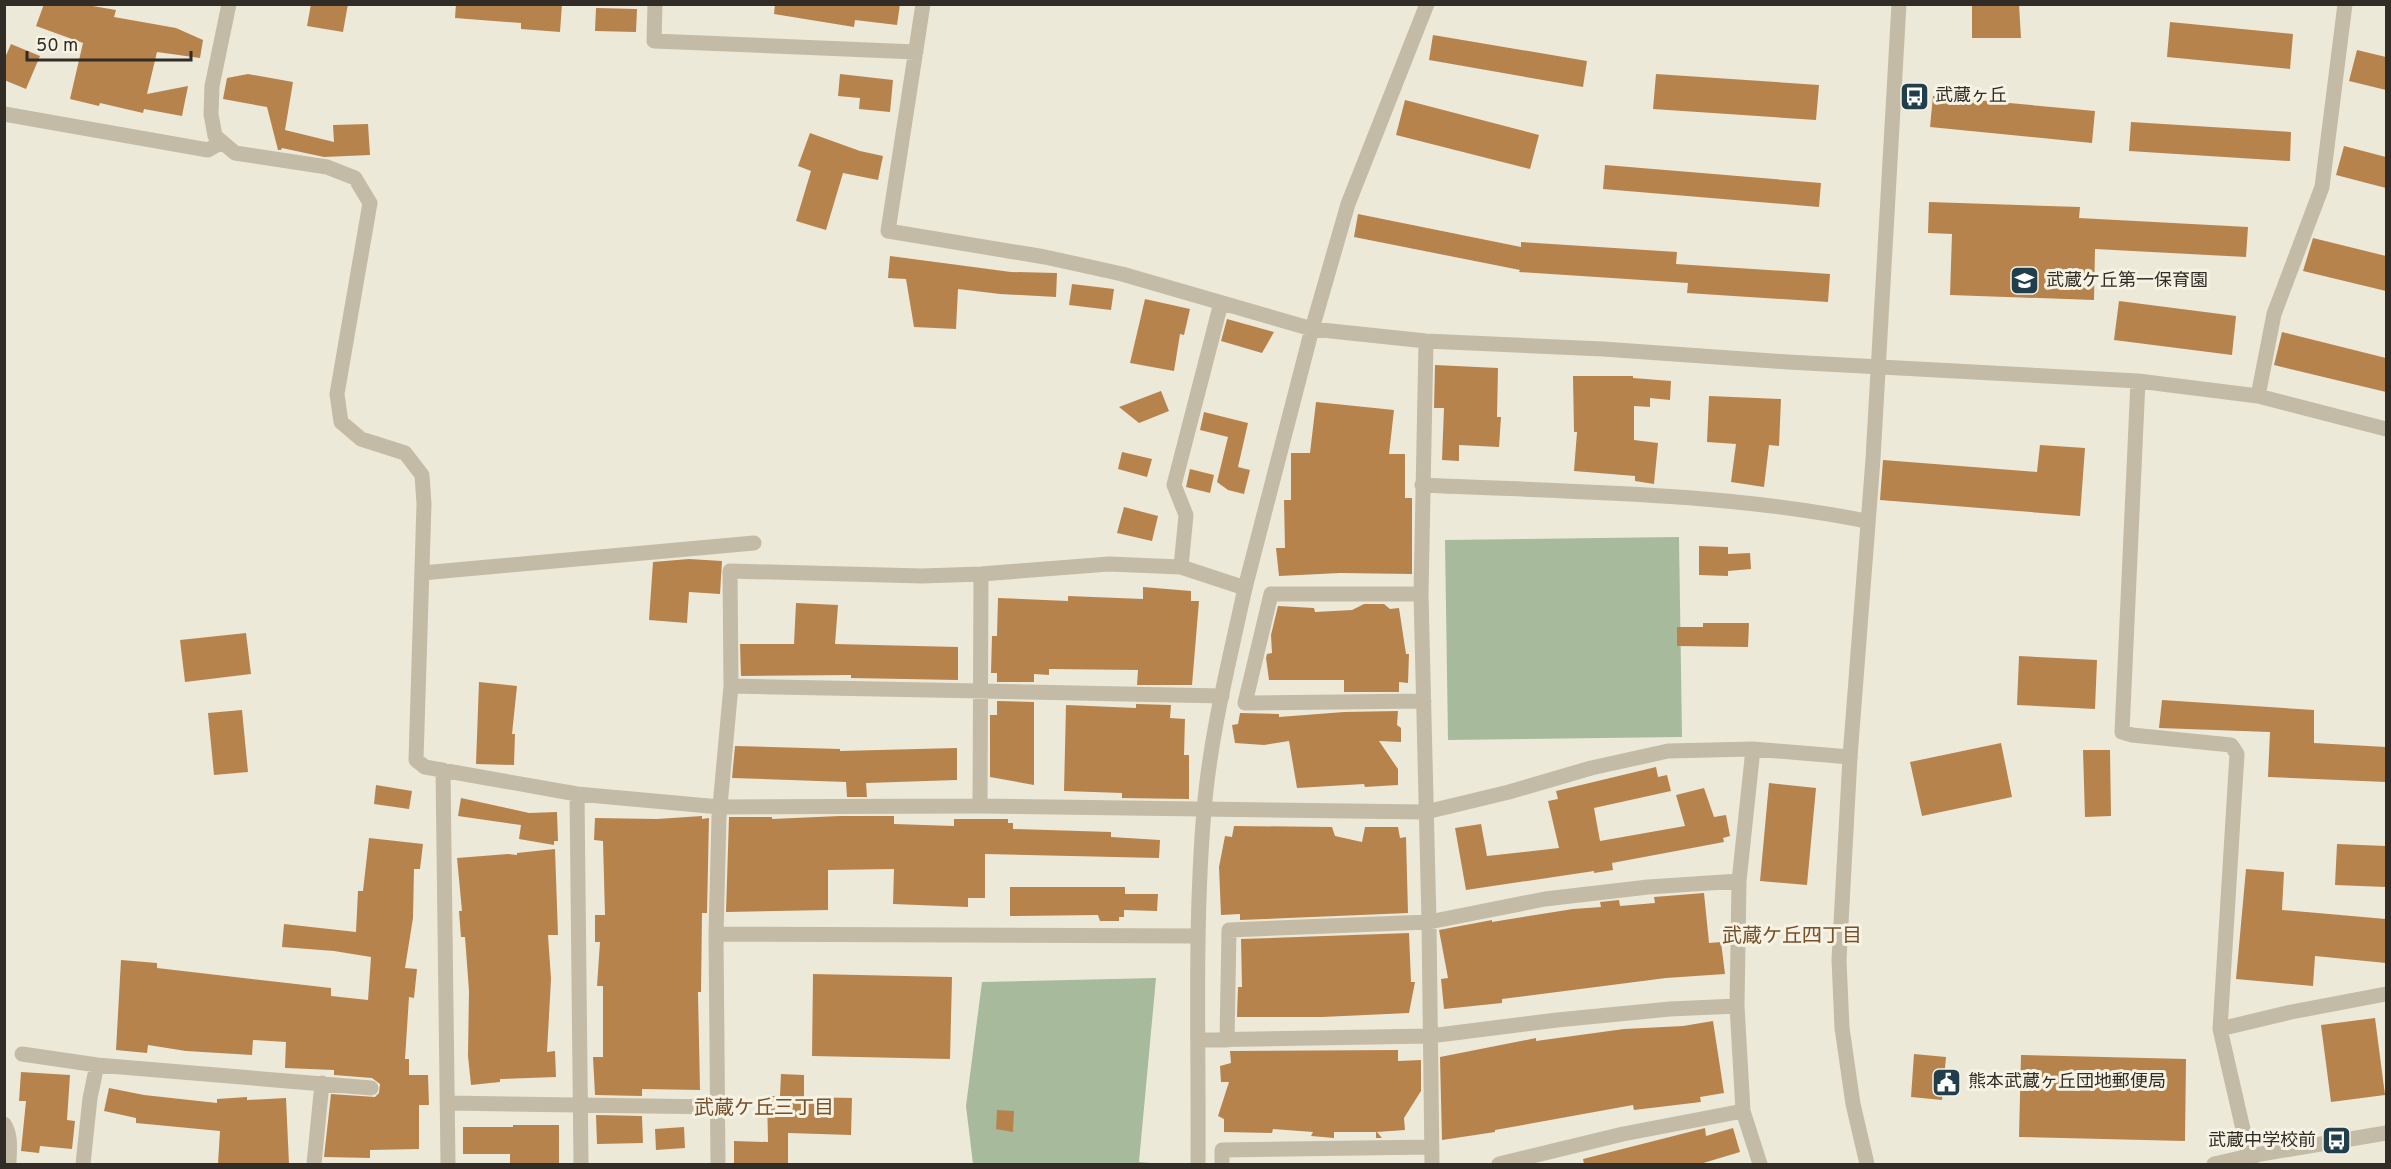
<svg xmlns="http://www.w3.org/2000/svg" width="2391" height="1169" viewBox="0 0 2391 1169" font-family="Overpass,'Noto Sans JP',sans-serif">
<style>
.green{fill:#a7ba9b}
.building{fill:#b7834d}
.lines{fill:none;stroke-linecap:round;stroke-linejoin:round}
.minor{stroke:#c3bba6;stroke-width:15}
.tertiary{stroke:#c3bba6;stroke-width:15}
.labels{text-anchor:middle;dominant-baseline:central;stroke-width:6;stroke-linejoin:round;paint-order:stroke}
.poi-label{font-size:18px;fill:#312c26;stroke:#f6f2e4;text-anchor:start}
.neighbourhood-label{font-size:20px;fill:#765029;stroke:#f6f2e4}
</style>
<rect width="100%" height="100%" fill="#ede9d9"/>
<!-- green -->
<path class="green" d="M1679,537L1682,737L1448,740L1445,540Z
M1156,978L1139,1162L1162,1164H973L966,1106L982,982Z"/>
<!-- building -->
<path class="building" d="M44,4H81L116,10L114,17L176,28L203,40L200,58L157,52L147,94L188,86L182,116L144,109L143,113L100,103L99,106L70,99L83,43L36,26Z
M311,4H348L343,32L307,26Z
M456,4H562L560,32L521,29V23L455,18Z
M775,4H900L897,25L855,20L854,27L774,14Z
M1972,4H2019L2021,38H1972Z
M596,8L637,9L636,32L595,31Z
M2170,22L2293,34L2290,69L2167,57Z
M1433,35L1587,61L1583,87L1429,60Z
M11,44L40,56L26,89L4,80V60Z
M2357,50L2386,57V90L2349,81Z
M248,74L293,82L285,130L334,142L333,125L368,124L370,155L324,157L282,148L281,150H278L267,107L223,99L227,78Z
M840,74L893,80L890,112L859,109L860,98L838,96Z
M1656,74L1819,85L1816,120L1653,109Z
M1933,96L2095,111L2092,143L1930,127Z
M1405,100L1539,135L1530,169L1396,135Z
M2131,122L2291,132L2290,161L2129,151Z
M810,133L860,151L883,156L878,180L843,173L826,230L796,221L811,171L798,166Z
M2344,146L2386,157V188L2336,175Z
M1605,165L1821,183L1819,207L1603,189Z
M1929,202L2080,207L2079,218L2248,227L2246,257L2095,249L2094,300L1950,295L1952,234L1928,233Z
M1358,214L1521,247V242L1677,252L1676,264L1830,274L1828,302L1687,293L1688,283L1519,272L1520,270L1354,237Z
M2313,238L2386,256V291L2303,271Z
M890,256L1011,272L1057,273L1056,297L1000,294L958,289L956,329L914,327L906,279L888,278Z
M1072,284L1114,289L1111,310L1069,305Z
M1145,299L1190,309L1184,335L1180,334L1174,371L1130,363Z
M2119,301L2236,316L2232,355L2114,340Z
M1227,319L1274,332L1262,353L1221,341Z
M2282,332L2386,358V392L2274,365Z
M1435,365L1498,368L1497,417H1501L1499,447L1459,445V461L1442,460L1444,408H1434Z
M1573,376H1633V378L1671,381L1670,400L1650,398V407L1634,406V440L1658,443L1654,484L1635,481V476L1574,471L1577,432H1574Z
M1161,391L1169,411L1139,423L1119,407Z
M1709,396L1781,399L1779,446L1769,445L1764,487L1731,482L1736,444L1707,442Z
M1316,402L1394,410L1389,454H1405V498H1412V574L1340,573L1279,576L1276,548H1285L1284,500H1291V453H1310Z
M1204,412L1248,423L1238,467L1250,470L1244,494L1228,490L1217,482L1228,437L1200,430Z
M2040,445L2085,448L2080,516L1880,500L1883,460L2037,472Z
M1122,452L1152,459L1147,477L1118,469Z
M1190,469L1214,475L1210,493L1186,487Z
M1124,507L1158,516L1152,541L1117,533Z
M1699,546L1728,547V554L1750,553L1751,569L1728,571V576L1699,575Z
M689,559L722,561L720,594L689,592L687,623L649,620L653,562Z
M1143,587L1191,591V601H1199L1192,685H1137L1138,670L1049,669V675L1034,674V682H997V673H991L992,636H997L998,598L1068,601V596L1143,599Z
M796,603L838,605L835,644L958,647V680L851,678V675L741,676L740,644H794Z
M1364,604H1384L1390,609L1399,608L1406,654H1409L1408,683L1399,682V692H1344V680H1269L1266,658L1267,654L1272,653L1271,635L1278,606L1314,608L1315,612L1352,610Z
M1703,623H1749L1748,647L1677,646V627H1703Z
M246,633L251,674L185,682L180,640Z
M2019,656L2097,660L2095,709L2017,705Z
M479,682L517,686L512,734H515L514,765L476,764Z
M2162,700L2314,710V743L2386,747V782L2268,777L2270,732L2159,728Z
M997,701L1034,702V785L990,777V715H997Z
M1136,704L1171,705L1170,718L1185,719L1184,755H1189V799L1122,798V793L1064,791L1066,705L1136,708Z
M242,710L248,772L214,775L208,713Z
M1398,711L1397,725L1401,728V742L1379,741L1398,769V785L1365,787L1364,784L1297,788L1289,741L1264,745L1235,743L1232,725L1238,724L1240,713L1279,714V717L1344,712Z
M2001,743L2012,797L1922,816L1910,762Z
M735,746L840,749V751L957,748V780L866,783L867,797H847L846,782L732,778Z
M2083,750H2110L2111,816L2085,817Z
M1656,767L1658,777L1667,775L1671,791L1594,808L1600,841L1685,826L1676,795L1704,788L1714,817L1726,815L1730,836L1723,838L1724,842L1612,863L1613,870L1594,873V871L1466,890L1455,828L1481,824L1487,856L1559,848L1548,801L1558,799L1556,791Z
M1769,783L1816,788L1807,885L1760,881Z
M376,785L412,791L409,809L374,804Z
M461,798L529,813L557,812L558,841H554V845L519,839L521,825L458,816Z
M702,816V819L709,818L707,913H702L701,992H698L700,1090L642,1089V1096L595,1095L593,1057H603V986H597L600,942H595V915H605L603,841L594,840L595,818L657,819Z
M840,816H894V824L954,826V819H1008V823H1013V829L1111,832V837L1160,840L1159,858L985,854V898H968V907L893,904L894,869L828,870V910L726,912L729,817H772V819Z
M1234,826L1332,827L1335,836L1362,842L1365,827H1398L1400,838L1406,837L1408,913L1240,920V914L1221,915L1219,867L1225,836L1232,837Z
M369,838L423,844L420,869H414L413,918L405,968L417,969L414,998L409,997L405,1059H409V1075H428L429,1105H419V1149L370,1150V1158L324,1157L331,1094L375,1097L379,1093L380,1084L372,1078L334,1075V1070L285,1068L286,1042L253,1040L252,1055L186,1051L148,1045L147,1053L116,1050L121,960L157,963V968L331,988V996L368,1000L371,957L334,951L282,947L284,924L356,932L358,891H363Z
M2337,844L2386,846V887L2335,885Z
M555,849L558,935H548L551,979L547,1052L555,1051L556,1077L500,1079V1082L471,1085L468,1056L469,991L465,937H461L459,911H462L457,858L508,854L517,855V853Z
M2246,869L2284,872L2282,910L2386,919V963L2315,956L2313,986L2236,979Z
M1010,887H1125V894H1158L1157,911L1124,910V917H1119V921H1100L1098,915L1010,916Z
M1704,893L1709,943L1721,942L1725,974L1666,978L1502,999V1003L1444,1009L1441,979L1448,978L1439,930L1492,920V922L1573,909L1601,907L1600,902L1619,900L1620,906L1655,903L1654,897Z
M1409,933L1411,982H1415L1409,1013L1322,1017H1237L1238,987H1242L1241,939Z
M813,974L952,977L950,1059L812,1056Z
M2375,1018L2385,1095L2331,1102L2321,1025Z
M1713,1021L1724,1093L1700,1097L1701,1102L1634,1110L1633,1105L1495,1130V1132L1442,1140L1440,1057L1536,1038V1041L1624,1029L1683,1026Z
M1398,1050V1061L1421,1060V1091L1404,1118L1405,1130L1377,1132L1382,1138H1376V1132H1334V1138L1311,1136L1313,1132L1273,1129L1272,1133L1224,1132V1119L1218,1116L1229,1082H1221L1220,1066L1231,1063L1230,1051Z
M1914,1054L1946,1057L1942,1100L1911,1097Z
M2021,1055L2186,1059L2185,1141L2019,1137Z
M21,1072L70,1075L67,1120L75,1121L72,1149L40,1146L39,1153L21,1151L26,1101H19Z
M781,1074L804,1075V1097L852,1098L851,1135L788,1133V1164H734V1141L768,1142L767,1096H780Z
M109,1088L144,1095L217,1103V1099L247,1097V1100L286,1098L289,1164H218L220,1131L136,1123V1118L104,1111Z
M997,1110L1014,1111L1013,1132L996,1129Z
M596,1115L642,1116L643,1143L597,1144Z
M513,1125H559V1164H510V1154H463V1127H513Z
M684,1127L685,1148L656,1150L655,1129Z
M1705,1128L1706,1136L1733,1128L1740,1152L1700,1164H1584L1583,1159Z"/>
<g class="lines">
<!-- minor -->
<path class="minor" d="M229,4L212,86L211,114L215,136L235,153L327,167L355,178L370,203L337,394L341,422L361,439L405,453L422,475L424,504L416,760L425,767L577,794L720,807L980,806L1426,812L1509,792L1591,768L1668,751L1753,749L1850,757
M655,4L654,41L916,52
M923,4L888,231L1045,257L1122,274L1312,329L1426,341L1603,349L1788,362L2138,381L2258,396L2386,429
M4,114L208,150L222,142
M1426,341L1421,594L1429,922L1432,1164
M2138,381L2122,732L2132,735L2231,745L2237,754L2220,1029L2251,1164
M2258,396L2274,314L2322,187L2345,4
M1422,485C1570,492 1721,492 1866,521
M1181,567L1186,515L1174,485L1221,303
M422,573L754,543
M1421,594H1271L1245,703L1424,701
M731,686L1222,696
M1753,749L1739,881L1737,1006L1743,1111L1760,1164
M443,770L448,1164
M577,794L581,1164
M980,806L981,574
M716,934L1196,936
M2220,1029L2291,1012L2386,994
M1199,1040L1430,1036L1557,1020L1670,1009L1737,1006
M1227,1040L1229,930L1429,922L1545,899L1648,887L1739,881
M22,1054L97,1065L371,1088
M447,1103L717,1107
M4,1124C12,1136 9,1151 9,1164
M83,1164L90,1098L97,1065
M314,1164L322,1083
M718,1164L716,934L719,817L731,686L730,571L922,576L981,574L1109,564L1181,567L1245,588L1312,329L1348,204L1427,4
M1222,1164V1150L1432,1147
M1499,1164L1623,1134L1743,1111"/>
<!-- tertiary -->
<path class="tertiary" d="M1198,1164C1199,1047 1194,929 1204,811C1210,736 1229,662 1245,588
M1867,1164L1853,1104L1842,1028L1839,960L1850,757L1873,459L1899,4
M2214,1164L2249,1156L2386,1133"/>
</g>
<!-- icons -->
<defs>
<symbol id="bus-square" viewBox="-11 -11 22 22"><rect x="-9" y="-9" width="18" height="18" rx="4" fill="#213e4d" stroke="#f6f2e4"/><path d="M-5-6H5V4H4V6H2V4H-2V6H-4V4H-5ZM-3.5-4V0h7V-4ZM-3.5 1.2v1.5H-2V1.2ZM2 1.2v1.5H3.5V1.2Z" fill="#fff"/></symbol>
<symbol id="school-square" viewBox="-11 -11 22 22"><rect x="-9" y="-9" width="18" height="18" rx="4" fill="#213e4d" stroke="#f6f2e4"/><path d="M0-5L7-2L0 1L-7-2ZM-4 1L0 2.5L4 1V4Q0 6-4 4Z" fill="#fff"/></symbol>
<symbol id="civic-square" viewBox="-11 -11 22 22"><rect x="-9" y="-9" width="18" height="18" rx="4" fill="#213e4d" stroke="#f6f2e4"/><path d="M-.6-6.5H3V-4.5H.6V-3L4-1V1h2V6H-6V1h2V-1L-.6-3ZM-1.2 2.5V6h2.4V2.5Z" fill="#fff"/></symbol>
</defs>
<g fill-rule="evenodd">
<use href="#bus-square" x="1898" y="80" width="33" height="33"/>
<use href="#school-square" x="2008" y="264" width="33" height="33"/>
<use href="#civic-square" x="1930" y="1066" width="33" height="33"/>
<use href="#bus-square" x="2320" y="1124" width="33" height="33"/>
</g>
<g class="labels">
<!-- poi labels -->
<g class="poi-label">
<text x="1935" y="96">武蔵ヶ丘</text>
<text x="2046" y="281">武蔵ケ丘第一保育園</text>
<text x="1968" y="1082">熊本武蔵ヶ丘団地郵便局</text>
<text x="2316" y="1141" text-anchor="end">武蔵中学校前</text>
</g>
<!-- neighbourhood labels -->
<g class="neighbourhood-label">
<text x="1792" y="937">武蔵ケ丘四丁目</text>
<text x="764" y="1109">武蔵ケ丘三丁目</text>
</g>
</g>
<!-- border -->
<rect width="2391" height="1169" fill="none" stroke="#312c26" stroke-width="12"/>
<!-- scale -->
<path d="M27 51v9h164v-9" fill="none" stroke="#312c26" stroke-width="3"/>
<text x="36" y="51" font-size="18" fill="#312c26" stroke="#f6f2e4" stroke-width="4.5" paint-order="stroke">50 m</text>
</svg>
